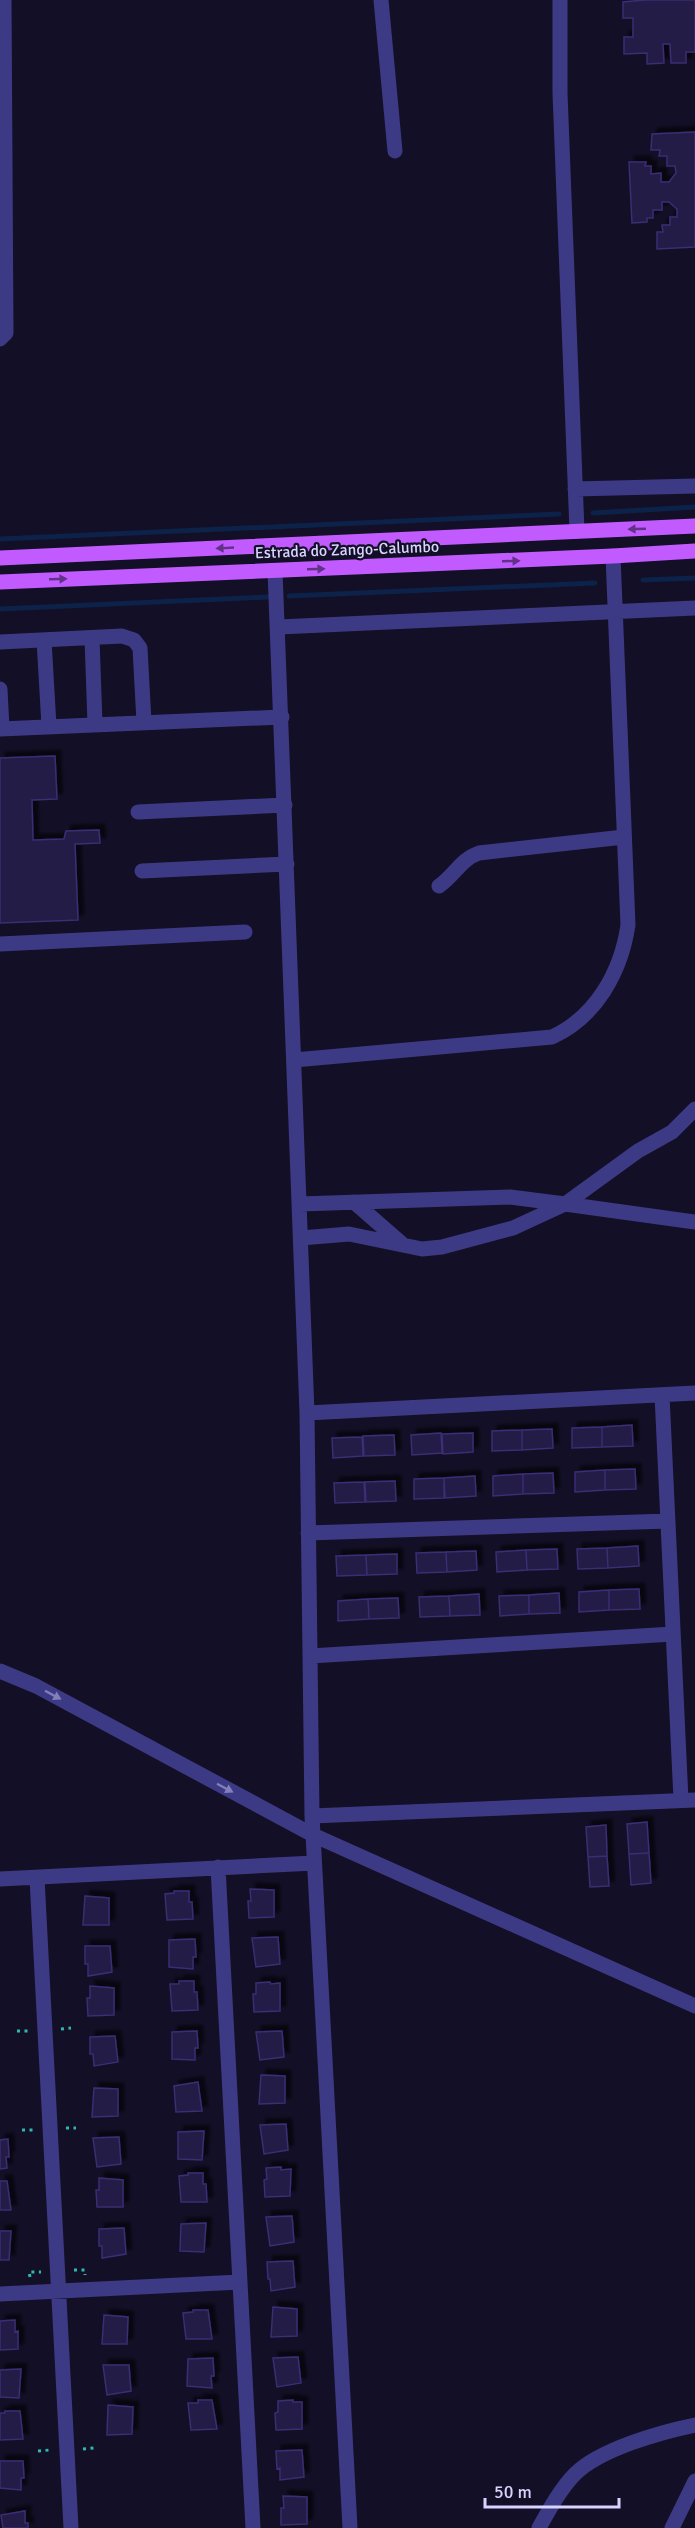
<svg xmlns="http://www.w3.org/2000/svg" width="695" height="2528" viewBox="0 0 695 2528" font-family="Signika,sans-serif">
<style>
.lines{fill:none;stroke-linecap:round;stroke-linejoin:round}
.stream{stroke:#0c2248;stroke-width:5}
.building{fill:#241b47;stroke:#3b2d73;stroke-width:1.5;filter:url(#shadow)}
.path{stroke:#2fb8b0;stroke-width:3;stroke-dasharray:3 4.5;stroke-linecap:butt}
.minor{stroke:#3d3a85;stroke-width:15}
.major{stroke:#c25bff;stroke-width:15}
.oneway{fill:#623188}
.oneway2{fill:#837fbc}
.labels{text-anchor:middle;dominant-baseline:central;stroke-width:4.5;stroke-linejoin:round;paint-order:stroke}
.street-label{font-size:16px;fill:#d9d4ff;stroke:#130f26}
</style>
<defs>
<filter id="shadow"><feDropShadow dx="5.5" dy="-5.5" stdDeviation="1.5" flood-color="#0009"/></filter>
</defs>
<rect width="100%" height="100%" fill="#130f26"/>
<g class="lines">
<!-- stream -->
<path class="stream" d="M593,513L695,507
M0,539L559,514
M643,580L695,578
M289,596L595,583
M0,609L268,597"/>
</g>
<!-- building -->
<path class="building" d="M645,0H695V52H686V63H671L670,44H663L664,63L647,64V53L624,54V37H633V18H623V2Z
M695,132V247L657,249V232H663L662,225H670V217H677V209L669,202H662V210H653V218H647V222L632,223L629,162H646L645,166H651V174L661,173V182H669L676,173L675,166H667V156H659L660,150H651L652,134Z
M55,756L57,799L32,800L33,840L64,839L66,831L99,830L100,843L75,844L78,920L0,923V758Z
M632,1425L633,1446L602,1447V1427Z
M602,1427V1447L572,1448V1428Z
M552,1429L553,1448L522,1450V1430Z
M522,1430V1450L492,1451V1431Z
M441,1433L442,1453L412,1455L411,1435Z
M473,1433V1452L443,1454L442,1434Z
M394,1435L395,1455L364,1456L363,1436Z
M362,1437L363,1456L333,1458L332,1438Z
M635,1469L636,1489L605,1490V1470Z
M605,1470V1490L575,1492V1472Z
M553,1473L554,1493L523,1494V1474Z
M523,1474V1494L493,1496V1476Z
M475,1476L476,1496L445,1498L444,1478Z
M444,1478V1498L414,1499V1479Z
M395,1481L396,1501L366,1502L365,1482Z
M364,1482L365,1502L335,1503L334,1483Z
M638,1546L639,1566L608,1568L607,1548Z
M607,1548L608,1568L578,1569L577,1549Z
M557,1549L558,1569L527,1570L526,1550Z
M526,1550L527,1570L497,1572L496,1552Z
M476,1551L477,1570L447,1572L446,1552Z
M446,1552L447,1572L417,1573L416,1553Z
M397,1554V1574L367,1575L366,1555Z
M366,1555L367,1575L337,1576L336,1556Z
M639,1589L640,1609L609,1610V1590Z
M609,1590V1610L579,1612V1592Z
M559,1593L560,1613L529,1614V1595Z
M479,1594L480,1615L450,1616L449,1596Z
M529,1595V1614L500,1616L499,1596Z
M449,1596L450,1616L420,1617L419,1597Z
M398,1598L399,1618L369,1619L368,1599Z
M368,1599L369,1619L338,1621V1601Z
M647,1822L649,1853L629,1854L627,1824Z
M606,1825L607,1856L588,1857L586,1827Z
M649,1853L651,1883L631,1885L629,1854Z
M607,1856L609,1886L590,1887L588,1857Z
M250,1889L274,1890V1917L249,1918L248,1901H251Z
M174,1891H189V1902H192L193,1919L167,1920L165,1894L174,1893Z
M85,1896L109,1898V1925H83Z
M278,1937L280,1964L256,1967L252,1938Z
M195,1939L196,1957H193V1969L169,1967V1940Z
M85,1946H110L112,1972L88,1976V1964H85Z
M179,1981H194V1992H197L198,2010L172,2011L170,1984H179Z
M270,1982L271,1984L280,1983V2011L254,2012L253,1994H256V1983Z
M90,1986L114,1988V2015L88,2016L87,1998H90Z
M197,2031L198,2048H195V2060L172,2059V2032Z
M282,2031L284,2057L260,2060L256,2032Z
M115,2036L118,2062L94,2066L93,2054H90V2037Z
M261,2075L285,2076V2103L259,2104Z
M198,2082L202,2111L176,2112L174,2086Z
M94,2088L118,2089V2116L92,2117Z
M286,2124L288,2150L264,2154L260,2125Z
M204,2131L202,2160L178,2159V2132Z
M119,2137L121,2164L97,2167L93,2138Z
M8,2139L9,2157H6L7,2168L0,2169V2140Z
M281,2167V2170L291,2169L290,2196L265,2197L264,2180L267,2179L266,2168Z
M188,2173H203V2184H206L207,2202H181L179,2176L188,2175Z
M99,2178L123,2180V2207H97L96,2190H99Z
M0,2181H7L11,2210H0Z
M292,2216L294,2242L270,2246L266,2217Z
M206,2223L204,2252L180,2251L181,2224Z
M124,2228L126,2254L102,2258V2246H99V2229Z
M0,2231H11L9,2260H0Z
M293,2261L295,2287L271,2291L270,2279H268L267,2262Z
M273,2307L297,2309V2336L271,2337Z
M193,2310H208L212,2339H186L183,2313L193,2312Z
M104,2315L128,2317L127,2344H102Z
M15,2320V2332L18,2331V2349L0,2350V2321Z
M298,2357L301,2383L277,2387L273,2358Z
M213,2358L214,2376H211L212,2388L187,2386L188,2359Z
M103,2365H129L131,2391L107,2395Z
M21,2369L19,2398L0,2397V2370Z
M198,2400H212L217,2429L191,2430L188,2403H198Z
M293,2400V2402H302V2429L276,2430L275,2413L278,2412V2401Z
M108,2405L133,2407L132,2434L107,2435Z
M5,2411H20L23,2439L0,2440V2413H5Z
M302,2450L304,2477L280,2480V2468L277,2469L276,2451Z
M0,2461H23L24,2478H21V2490L0,2488Z
M283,2496L307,2497V2524L281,2525V2508H284Z
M25,2511V2523H28V2528H3L1,2515Z"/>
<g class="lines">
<!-- path -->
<path class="path" d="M61,2029L71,2028
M17,2031H29
M66,2128H76
M22,2130H33
M74,2270H85V2275
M30,2277L29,2272H41
M83,2449L94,2448
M38,2451L50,2450"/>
<!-- minor -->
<path class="minor" d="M381,0L395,151
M560,0V93L577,531
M0,339L6,333L4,0
M575,489L695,486
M275,571L307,1413L312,1816L350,2528
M279,627L695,608
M92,638L95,724
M44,640L49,726
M0,642L122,636L134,640L140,648L144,722
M0,689L2,729
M0,729L282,717
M138,812L285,805
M142,871L287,864
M439,886C454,876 461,859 479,853L624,837
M0,944L245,932
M294,1060L552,1037C596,1017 621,972 628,925L613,556
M354,1202L401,1243
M300,1204L510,1197L565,1204L638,1151L672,1132L695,1109
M301,1238L349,1234L422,1249L442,1247L513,1228L565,1204L695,1222
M662,1395L681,1800
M307,1413L695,1393
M308,1533L668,1521
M310,1656L673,1634
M0,1671L36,1686L313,1835L695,2006
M312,1816L695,1800
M218,1867L253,2528
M37,1878L71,2528
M0,1879L314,1863
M0,2294L240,2282
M539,2528C549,2510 561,2488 575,2474C600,2449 661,2432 695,2425
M672,2528L695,2481"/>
<!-- major -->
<path class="major" d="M0,558L695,526
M0,582L613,556L695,551"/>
</g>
<!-- one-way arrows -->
<defs><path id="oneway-solid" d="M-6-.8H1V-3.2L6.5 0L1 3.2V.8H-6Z" transform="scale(1.5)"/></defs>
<g class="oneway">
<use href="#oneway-solid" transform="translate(637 529) rotate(178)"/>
<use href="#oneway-solid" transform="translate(225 548) rotate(177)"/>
<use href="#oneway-solid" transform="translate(511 561) rotate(-2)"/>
<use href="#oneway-solid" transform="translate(316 569) rotate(-2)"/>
<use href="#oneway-solid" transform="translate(58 579) rotate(-2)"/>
</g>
<g class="oneway2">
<use href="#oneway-solid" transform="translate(53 1695) rotate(28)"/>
<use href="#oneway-solid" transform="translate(225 1788) rotate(28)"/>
</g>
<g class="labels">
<!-- street labels -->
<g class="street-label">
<text transform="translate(347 550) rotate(-2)">Estrada do Zango-Calumbo</text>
</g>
</g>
<!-- scale -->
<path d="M485 2498v9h134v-9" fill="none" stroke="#d9d4ff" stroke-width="3"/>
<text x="494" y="2498" font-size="18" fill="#d9d4ff" stroke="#130f26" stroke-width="4.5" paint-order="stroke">50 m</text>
</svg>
